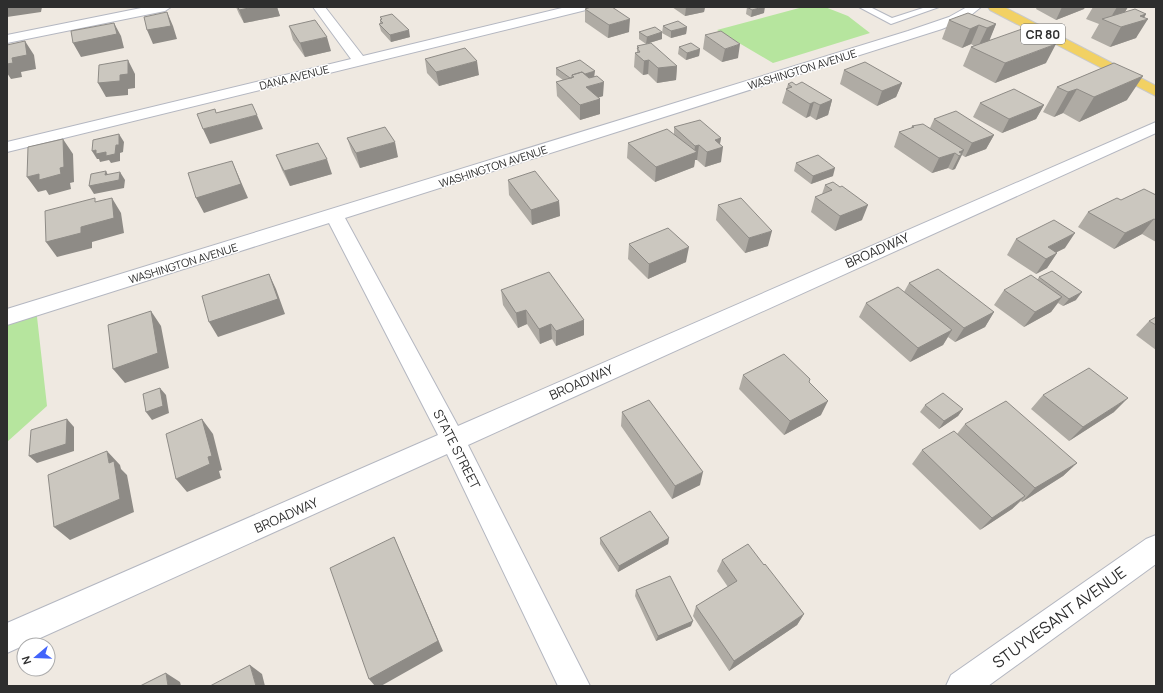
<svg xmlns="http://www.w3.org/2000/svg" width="1163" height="693" viewBox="0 0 1163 693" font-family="Manrope,sans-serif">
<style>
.green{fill:#b6e59e}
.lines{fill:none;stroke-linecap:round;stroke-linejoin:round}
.service-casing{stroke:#b4b7c1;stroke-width:2}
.minor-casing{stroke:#b4b7c1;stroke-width:2}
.primary-casing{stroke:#c9c9c9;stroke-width:2}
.service{fill:#fff;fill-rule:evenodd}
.minor{fill:#fff;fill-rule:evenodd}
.primary{fill:#f2d163;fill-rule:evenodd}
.wall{fill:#afaba4}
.shaded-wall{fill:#8e8b86}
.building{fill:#cbc7bf;stroke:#8e8b86}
.labels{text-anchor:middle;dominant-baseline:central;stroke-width:3;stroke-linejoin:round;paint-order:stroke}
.far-street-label{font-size:11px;fill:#2e2e2e;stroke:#fff}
.shield{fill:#fff;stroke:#6d6d6d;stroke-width:1}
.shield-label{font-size:12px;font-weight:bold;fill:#2e2e2e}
.street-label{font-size:13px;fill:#2e2e2e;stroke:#fff}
.near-street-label{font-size:16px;fill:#2e2e2e;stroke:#fff}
</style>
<rect width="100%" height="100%" fill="#efe9e1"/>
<!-- green -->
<path class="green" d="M803,7H825L848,16L870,33L773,63L717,30Z
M36,308L47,406L7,442V320Z"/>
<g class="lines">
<defs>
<path id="service" d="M859,7H870L892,18L926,7H939L891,24Z"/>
<path id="minor" d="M146,7H171L165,11L7,43V35Z
M313,7H325L363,56L566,7H588L586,10L7,152V142L351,59Z
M967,7H981L966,19L942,29L345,218L458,426L1156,122V133L468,445L590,686H558L447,454L7,653V623L438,435L329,223L7,325V309L908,31L949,17Z
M1156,535V564L988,686H946L951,675L1146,539Z"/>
<path id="primary" d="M988,7H1004L1156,86V96L990,10Z"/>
</defs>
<!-- service casing -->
<use href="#service" class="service-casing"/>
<!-- minor casing -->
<use href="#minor" class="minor-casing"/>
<!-- primary casing -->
<use href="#primary" class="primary-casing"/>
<!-- service -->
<use href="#service" class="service"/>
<!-- minor -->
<use href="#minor" class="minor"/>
<!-- primary -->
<use href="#primary" class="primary"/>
</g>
<!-- wall -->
<path class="wall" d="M236,7H277L280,16L244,23L239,14Z
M672,7H705L704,12L685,16Z
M747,7L764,13L751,17L746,14Z
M1037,7H1085L1084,9L1056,20L1036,9Z
M1093,7H1128L1125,12L1146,14L1144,18L1136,38L1110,47L1091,38L1099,24L1086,19Z
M585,9L629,32L608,38L585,22Z
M380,17L410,37L391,42L381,31L379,24H380V20H381Z
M949,20L996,24L989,40L1046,63L995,83L963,66L971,47L974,46L971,44L962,48L942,39Z
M289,26L331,51L305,57L293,40Z
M663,26L687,27L686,34L671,38L662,33Z
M639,32H662V39L646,44L639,39Z
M705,35L738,58L722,62L703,49Z
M637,46L677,66L676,80L657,83L648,74L643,75L634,67L635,53L637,52Z
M679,47L700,49L699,56L686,60L678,54Z
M425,59L479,75L439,86L427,73Z
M1114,63L1127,100L1079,122L1063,113L1054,117L1043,112L1057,87Z
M556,68L594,77L603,96L598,98L600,99V114L580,120L557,96L556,82L563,80L556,75Z
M844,70L902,83L896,97L877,106L840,84Z
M788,84L796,85L832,100L828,115L816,120L810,116L806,118L782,103Z
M980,103L1044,105L1036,119L1002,133L973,117Z
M934,119L994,135L986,149L965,157L962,155L955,169L952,170L948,168L932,173L894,147L899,132L911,128L912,126L930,128Z
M674,127L721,138L720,144L721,162L705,167L697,160H695L694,167L655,182L627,158L628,143L674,134Z
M347,138L398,157L360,168L352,152Z
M276,155L332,174L290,186L282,170Z
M796,163L833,176L811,184L794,171Z
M508,180L559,201L560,216L532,225L509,195Z
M833,182L862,220L835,231L811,212L815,197L822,194L825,185Z
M1156,195V242L1142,234L1114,249L1078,227L1088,212L1121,200Z
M718,205L768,246L745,253L716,220Z
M1016,239L1065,248L1057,252V253L1047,268L1036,274L1007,255Z
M629,244L686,262L648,279L628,259Z
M1039,277L1076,300L1063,306L1058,303L1051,312L1024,327L994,305L1004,290L1037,280Z
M909,283L994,312L985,327L955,342L948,337L943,345L910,362L859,317L866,303L904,292Z
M501,290L584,335L556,346L552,339L540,344L527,324L518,328L503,305Z
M1156,317V350L1136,335L1149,321Z
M743,375L809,382L821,415L784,435L739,389Z
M1043,395L1114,412L1069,441L1031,409Z
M925,405L963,409L958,416L939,429L920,412Z
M622,412L700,485L672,499L621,426Z
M965,424L1077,463L1063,476L1022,502L1021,501L1012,509L980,530L912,464L922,450L957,434Z
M600,538H669L668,544L618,572L600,544Z
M722,560L764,565L804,614L797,625L729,671L693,616L696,606L728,587L717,571Z
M636,590L691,626L656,641L635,596Z"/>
<!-- shaded-wall -->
<path class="shaded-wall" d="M7,7H42L41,12L7,17Z
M254,7H277L280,16L244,23L239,10Z
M686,7H705L704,12L685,16Z
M763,7H765L764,13L751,17L752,10Z
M1062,7H1085L1084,9L1056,20Z
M1117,7H1128L1120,20L1108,22Z
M167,12L173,26L177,39L153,44L147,30Z
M1146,14L1142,21L1148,19L1136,38L1110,47L1121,27L1140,16Z
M630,19L629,32L608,38L609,25Z
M114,23L121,36L124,48L81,57L73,43Z
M996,24L988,44L978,47L987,28Z
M979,25L971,44L962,48L970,29Z
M687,27L686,34L671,38V31Z
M409,30L410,37L391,42L390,35Z
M662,32V39L646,44L647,37Z
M327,37L331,51L305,57L300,43Z
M25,41L34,55L36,69L21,72L22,77L11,79L7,73V64L12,58Z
M740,44L738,58L722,62L725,49Z
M1056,44L1046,63L995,83L1005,63Z
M700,49L699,56L686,60L687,53Z
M128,60L135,74V88L128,89V95L106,97L98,83Z
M649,60L648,74L643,75L644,61Z
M477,61L479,75L439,86L436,72Z
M677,66L676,80L657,83L658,68Z
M595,71L594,78L574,77Z
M1143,76L1127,100L1079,122L1094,97Z
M604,82L603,96L586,101V87Z
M902,83L896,97L877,106L882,91Z
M1077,89L1063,113L1054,117L1068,92Z
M600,99V114L580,120V105Z
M832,100L828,115L816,120L820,105Z
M814,102L810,116L806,118L810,104Z
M1044,105L1036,119L1002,133L1009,119Z
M257,115L263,129L210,144L203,129Z
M119,134L124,142L123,152L120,153V161L111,163L109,160L100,162L99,159H97L92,151L116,145Z
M994,135L986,149L965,157L972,143Z
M721,138L719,148L723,147L721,162L705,167L707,152L715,140Z
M63,139L73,154L74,182L70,183L71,189L49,195L46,190L38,192L27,177L60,168Z
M395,142L398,157L360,168L356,153Z
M699,145L697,160H695L694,167L655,182L656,167L694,153L695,146Z
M964,150L955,169L952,170L959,156V152Z
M955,153L948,168L932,173L939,158Z
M327,159L332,174L290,186L284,171Z
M232,161L248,198L204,213L196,198Z
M835,168L833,176L811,184L813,176Z
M106,171L110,179L120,172L125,180L124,188L94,194L89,186L105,175Z
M112,198L121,213L124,233L92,242V248L57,257L46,242L81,227Z
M559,201L560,216L532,225L531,210Z
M868,205L862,220L835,231L840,216Z
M1154,219L1142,234L1114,249L1125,233Z
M772,231L768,246L745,253L749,238Z
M1075,233L1065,248L1045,258L1048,247Z
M689,247L686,262L648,279L649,264Z
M1057,253L1047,268L1036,274L1046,259Z
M269,274L276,289L285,314L218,337L209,322Z
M1082,292L1076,300L1063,306L1069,299Z
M1062,297L1051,312L1024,327L1035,312Z
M526,310L527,324L518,328L516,313Z
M151,311L161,326L169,368L125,383L113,369Z
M994,312L985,327L955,342L964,328Z
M584,320V335L556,346V331Z
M551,324L552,339L540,344L539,329Z
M952,330L943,345L910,362L918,348Z
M160,388L166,395L169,413L152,420L146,412Z
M1128,398L1114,412L1069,441L1083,427Z
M828,401L821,415L784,435L790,421Z
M963,409L958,416L939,429L944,421Z
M67,419L74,427V451L37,463L29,456Z
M202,419L213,434L222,470L219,471L221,478L187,492L176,479L208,457Z
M107,451L120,465L121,469L127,475L134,512L70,540L54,527L109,463Z
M1077,463L1063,476L1022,502L1035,488Z
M703,472L700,485L672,499L675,486Z
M1025,496L1012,509L980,530L992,518Z
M394,537L443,651L381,686H375L369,679Z
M669,538L668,544L618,572L619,566Z
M804,614L797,625L729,671L734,661Z
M693,621L691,626L656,641L658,636Z
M250,665L262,674L265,686H256Z
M166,673L180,682L181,686H168Z"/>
<!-- building -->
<path class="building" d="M238,7H254L239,10Z
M591,7H612L630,19L609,25L585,9Z
M747,7H763L752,10Z
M1135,9L1146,14L1140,16L1148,19L1121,27L1102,19Z
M167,12L171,26L147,30L144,17Z
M968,13L996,24L987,28L979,25L970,29L949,20Z
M392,14L409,30L390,35L379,24L383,23L380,20L382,19L380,17Z
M315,20L327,37L300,43L289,26Z
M678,21L687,27L671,31L663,26Z
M114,23L117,34L73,43L71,31Z
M655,27L662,32L647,37L639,32Z
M1022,29L1056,44L1005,63L971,47Z
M721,31L740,44L725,49L705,35Z
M25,41L27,55L12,58L13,63L7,64V45Z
M651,43L677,66L658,68L649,60L644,61L635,53L640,52L637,48H639L637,46Z
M691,43L700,49L687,53L679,47Z
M465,48L477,61L436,72L425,59Z
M128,60V74L120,75V81L98,83L99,65Z
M580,60L595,71L585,74L582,72L572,75V78H570L556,68Z
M865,62L902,83L882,91L844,70Z
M1114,63L1143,76L1094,97L1077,89L1068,92L1057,87Z
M582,72L589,78L597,76L604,82L586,87L600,99L580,105L556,82L574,77L572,75Z
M792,82L796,85L802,82L832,100L820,105L814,102L810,104L786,89L792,87L788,84Z
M1014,89L1044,105L1009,119L980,103Z
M252,104L257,115L203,129L197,114L215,109L216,113Z
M956,111L994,135L972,143L934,119Z
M700,120L721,138L715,140L723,147L707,152L699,145L695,146L674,127Z
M923,124L964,150L959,152L962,154L959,156L955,153L939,158L899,132L914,127L912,126Z
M385,127L395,142L356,153L347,138Z
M667,129L697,152L656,167L628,143Z
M119,134V145H116L115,154L106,156V152L96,154V150L92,151L93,140Z
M63,139L64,167L60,168L61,174L39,180V174L27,177L28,147Z
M318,143L327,159L284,171L276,155Z
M818,155L835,168L813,176L796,163Z
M232,161L241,184L196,198L188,173Z
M106,171L105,175L120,172L119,180L89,186L91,174Z
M535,171L559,201L531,210L508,180Z
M833,182L840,187L842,186L868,205L840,216L815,197L832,190L825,185Z
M1144,189L1156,195V220L1154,219L1125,233L1088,212L1117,198L1121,200Z
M95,198V202L112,198L114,218L81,227V233L46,242L45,211Z
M741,198L772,231L749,238L718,205Z
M1054,220L1075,233L1048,247L1057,253L1046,259L1016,239Z
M668,228L689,247L649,264L629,244Z
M938,269L994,312L964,328L909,283Z
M1052,271L1082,292L1069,299L1039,277Z
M549,272L584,320L556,331L551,324L539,329L526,310L516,313L501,290Z
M269,274L278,299L209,322L202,296Z
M1031,275L1062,297L1035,312L1004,290Z
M898,287L952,330L918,348L866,303Z
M151,311L158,353L113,369L108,325Z
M1156,317V325L1149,321Z
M784,354L810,379L809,382L828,401L790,421L743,375Z
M1089,368L1128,398L1083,427L1043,395Z
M160,388L163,406L146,412L143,394Z
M943,393L963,409L944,421L925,405Z
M649,400L703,472L675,486L622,412Z
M1006,401L1077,463L1035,488L965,424Z
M67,419L66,444L29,456L31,430Z
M202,419L212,456L208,457L210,464L176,479L166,434Z
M954,431L1025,496L992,518L922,450Z
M107,451L109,463L114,461L120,499L54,527L48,475Z
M650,511L669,538L619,566L600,538Z
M394,537L438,641L369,679L330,568Z
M748,544L764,565L765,564L804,614L734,661L696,606L737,581L722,560Z
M670,576L693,621L658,636L636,590Z
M250,665L256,686H210Z
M166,673L168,686H140Z"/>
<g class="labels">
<!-- far-street labels -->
<g class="far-street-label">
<text transform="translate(802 69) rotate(-17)">WASHINGTON AVENUE</text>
<text transform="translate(294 77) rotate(-14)">DANA AVENUE</text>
<text transform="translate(493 166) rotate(-18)">WASHINGTON AVENUE</text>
<text transform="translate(183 263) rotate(-17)">WASHINGTON AVENUE</text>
</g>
<!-- shield labels -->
<rect class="shield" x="1021" y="24" width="44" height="20" rx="3"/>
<g class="shield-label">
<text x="1043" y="34">CR 80</text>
</g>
<!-- street labels -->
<g class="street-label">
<text transform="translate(877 250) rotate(-24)">BROADWAY</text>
<text transform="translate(581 382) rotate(-24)">BROADWAY</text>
<text transform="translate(457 449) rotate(63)">STATE STREET</text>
<text transform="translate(286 515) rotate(-24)">BROADWAY</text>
</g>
<!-- near-street labels -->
<g class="near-street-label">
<text transform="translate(1059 617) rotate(-36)">STUYVESANT AVENUE</text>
</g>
</g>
<!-- border -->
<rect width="1163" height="693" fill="none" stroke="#2e2e2e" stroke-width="16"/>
<!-- north arrow -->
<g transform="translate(36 657) rotate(251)"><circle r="19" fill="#ffffff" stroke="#ababab"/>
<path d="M0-3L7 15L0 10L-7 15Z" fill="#4264fb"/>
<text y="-6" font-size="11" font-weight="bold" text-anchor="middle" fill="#2e2e2e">N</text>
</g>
</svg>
